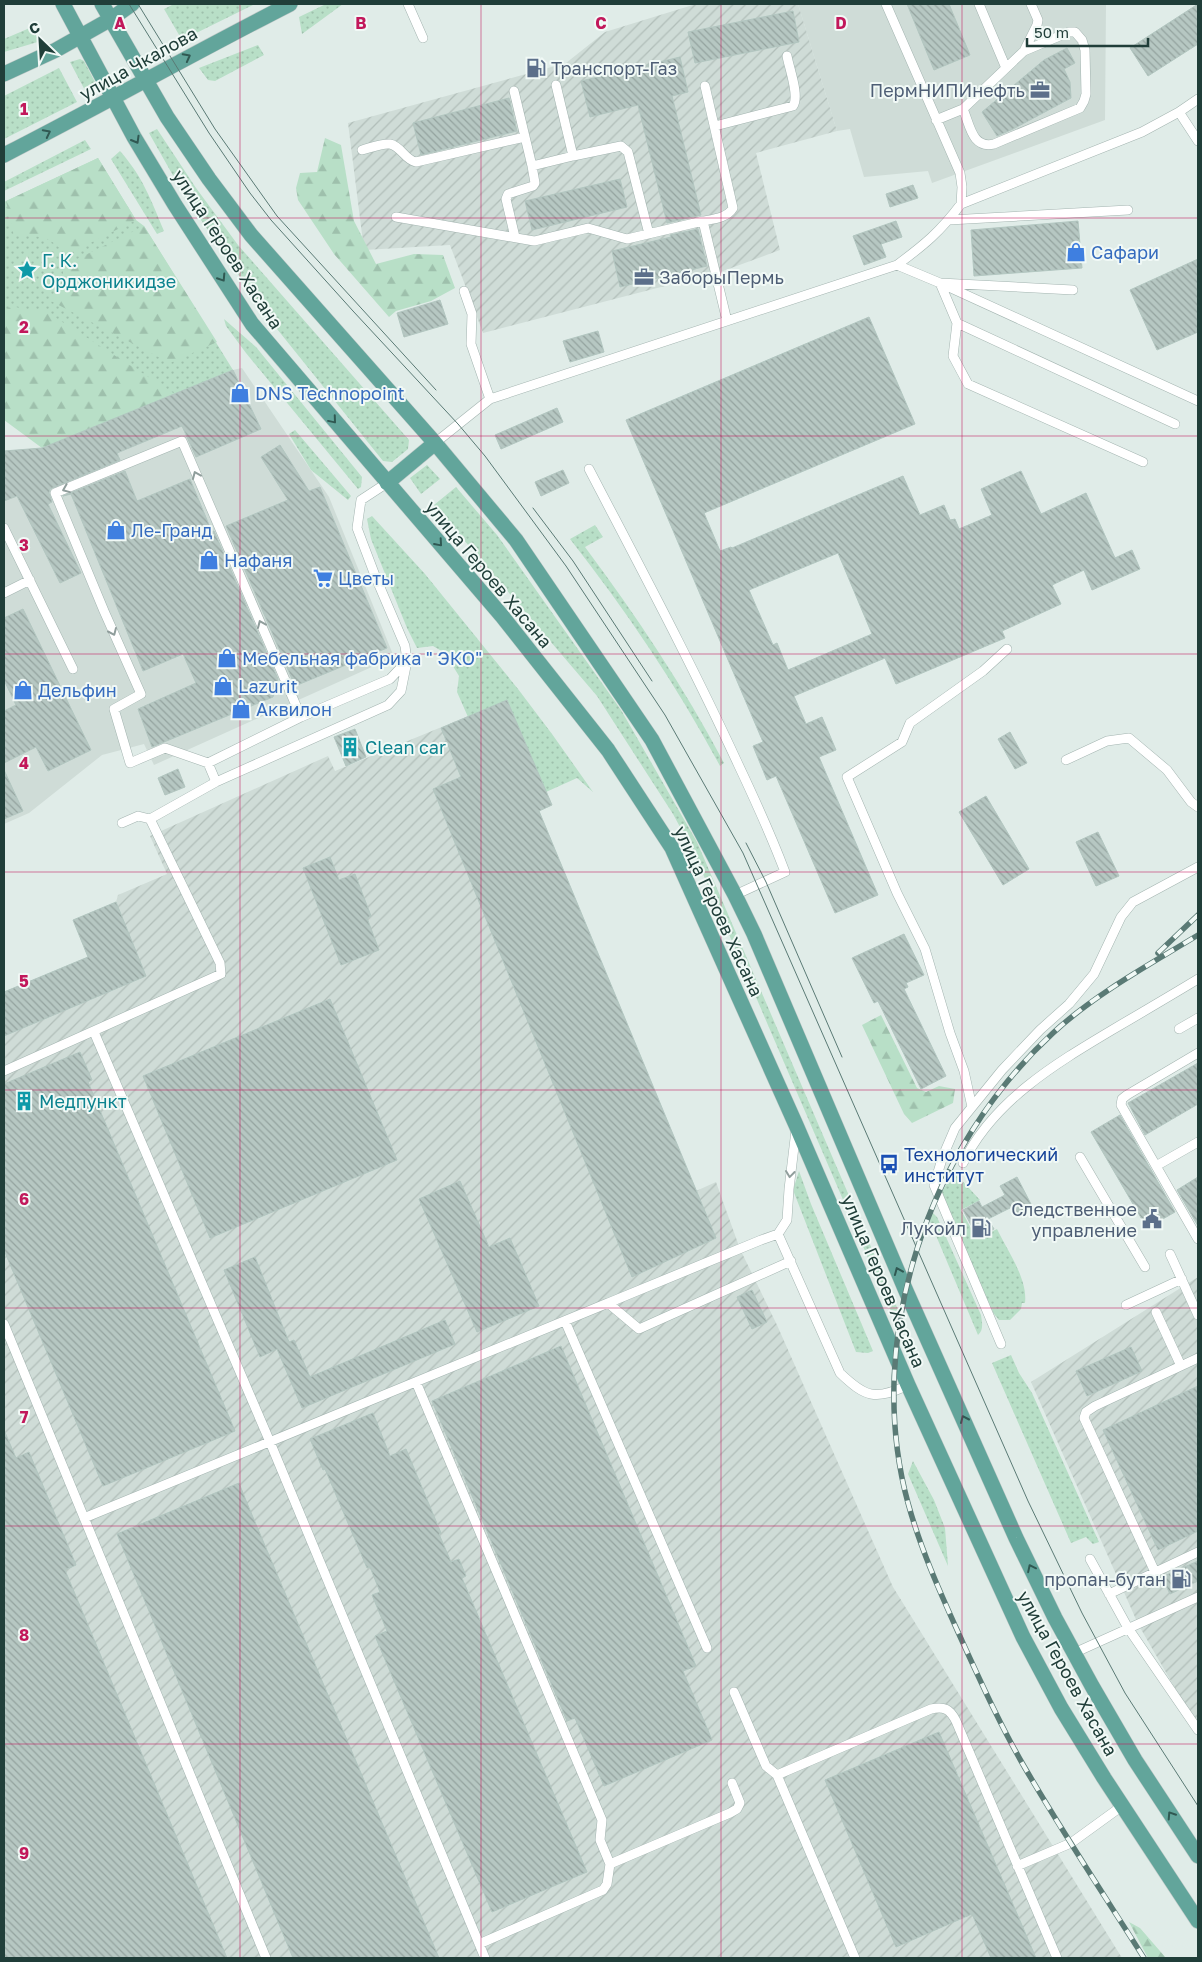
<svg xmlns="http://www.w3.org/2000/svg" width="1202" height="1962" viewBox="0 0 1202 1962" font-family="'Golos Text',sans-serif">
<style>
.built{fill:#cfdcd7}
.industrial{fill:url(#industrial-furrows)}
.green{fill:url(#green-dots)}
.forest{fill:url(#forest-firs)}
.building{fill:url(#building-back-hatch);stroke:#b2c6c0;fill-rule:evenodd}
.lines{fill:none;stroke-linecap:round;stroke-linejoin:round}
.service-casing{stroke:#a3b4b0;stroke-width:10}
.primary-casing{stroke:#c1c9c8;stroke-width:16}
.service{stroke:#fff;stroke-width:9}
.primary{stroke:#62a59b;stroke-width:15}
.tram{stroke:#5a7a75;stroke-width:1}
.rail-casing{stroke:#5a7a75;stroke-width:5.5}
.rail{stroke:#f1f9f6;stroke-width:4;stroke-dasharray:11;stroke-linecap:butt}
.oneway{stroke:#305852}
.oneway2{stroke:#909e9c}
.grid{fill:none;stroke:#c2185b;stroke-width:1;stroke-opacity:0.55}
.labels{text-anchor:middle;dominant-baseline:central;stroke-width:4;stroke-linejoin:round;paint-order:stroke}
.street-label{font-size:18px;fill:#203e39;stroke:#f1f9f6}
.service-label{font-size:18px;fill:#4e5e75;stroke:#f1f9f6;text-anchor:end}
.shop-label{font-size:18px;fill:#366cbe;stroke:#f1f9f6;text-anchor:start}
.culture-label{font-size:18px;fill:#0d838f;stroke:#f1f9f6;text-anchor:start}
.transit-label{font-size:18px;fill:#164399;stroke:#f1f9f6;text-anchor:start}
.grid-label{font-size:16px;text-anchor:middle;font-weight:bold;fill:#c2185b;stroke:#f1f9f6;stroke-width:4;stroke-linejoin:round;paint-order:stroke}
</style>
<defs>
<pattern id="industrial-furrows" width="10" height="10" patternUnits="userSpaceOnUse" patternTransform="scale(1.25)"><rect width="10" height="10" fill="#cfdcd7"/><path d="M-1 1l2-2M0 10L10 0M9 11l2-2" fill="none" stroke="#b1beb9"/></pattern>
<pattern id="green-dots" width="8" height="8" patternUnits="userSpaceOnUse" patternTransform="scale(1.25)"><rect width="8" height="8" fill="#b8dfc7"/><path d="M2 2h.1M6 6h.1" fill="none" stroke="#9ec0ac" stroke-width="1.8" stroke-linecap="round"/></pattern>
<pattern id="forest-firs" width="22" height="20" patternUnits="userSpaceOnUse" patternTransform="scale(1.25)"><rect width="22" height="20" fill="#b8dfc7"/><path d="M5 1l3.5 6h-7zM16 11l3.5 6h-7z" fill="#9ec0ac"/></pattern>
<pattern id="building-back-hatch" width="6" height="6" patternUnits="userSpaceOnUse" patternTransform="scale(1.25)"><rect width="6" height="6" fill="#b6c7c2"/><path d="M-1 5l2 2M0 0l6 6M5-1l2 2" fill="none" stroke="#94a39f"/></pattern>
</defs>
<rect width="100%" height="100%" fill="#e0ece8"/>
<!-- built -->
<path class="built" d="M798,4H1106L1105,120L932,183L928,171L864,177L850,129L837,131Z
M242,368L329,497L394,657L154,765L144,744L102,755L29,813L4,824V451L42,448L233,370Z"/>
<!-- industrial -->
<path class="industrial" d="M696,4H798L837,131L756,153L780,250L723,271L483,333L450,245L364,250L348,123L566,63L605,32Z
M507,700L552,805L539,811L696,1191L716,1182L740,1249L777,1325L893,1587L1122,1958H4V992L88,957L73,920L116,902L118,895L167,874L150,836L328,756L335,771Z
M1198,1277V1728L1138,1624L1031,1382Z"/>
<!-- green -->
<path class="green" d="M174,4H255L182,40L164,9Z
M326,4H343L302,34L299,17Z
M32,27L41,41L4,52V39Z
M258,45L264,55L215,81L208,80L199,68Z
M80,59L84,61L95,82L93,92L88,96L70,62Z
M59,68L77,102L4,139V96Z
M157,129L196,188L238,245L409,440L408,449L392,462L383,461L265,314L184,195L149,133Z
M85,140L91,149L4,191V182Z
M120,151C143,177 151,200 164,231L157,234L111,159Z
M98,158L136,220L144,226L233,370L175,394L4,420V202Z
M224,319L256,347L362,477L361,487L358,489L246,353L226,326Z
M295,430L351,496L348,500L311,470L289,434Z
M427,465L440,479L421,494L410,478Z
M456,487L497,535L621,710L697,842L899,1312L896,1323L694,853L673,814L597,696L434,505Z
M372,516L425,574L518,689L552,734L593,792L577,778L546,792L507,700L468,717L457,692L459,676L445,653L433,646L417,648L407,628L371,539L367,519Z
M595,525L603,537L585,547C637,617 684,687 724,763L720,766C677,686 626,610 570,539Z
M799,1171L811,1204L873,1351L868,1353L856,1352L793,1190Z
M954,1172L980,1200L961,1210L977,1239L997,1229C1007,1250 1028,1279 1025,1303H1022L1021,1309L1010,1320H999L994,1314L942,1200L941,1193Z
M932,1212L937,1217L981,1315C982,1322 984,1330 978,1335L929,1219Z
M1011,1355L1019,1373L1032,1393L1099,1542L1093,1544L1086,1537L1071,1543L992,1363Z
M913,1461L934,1500L945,1528L948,1566L908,1474Z"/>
<!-- forest -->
<path class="forest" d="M325,138L341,145L354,221L376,264L414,254L443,255L455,288L431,301L396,311L389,317L334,254L298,200L296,188L300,173L317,172Z
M98,158L136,220L66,255C50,235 38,235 14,236L6,201Z
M144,226L217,342L170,363L49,300C59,289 64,281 63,266Z
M13,306L25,310L42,309L175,394L42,448L4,420V310Z
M881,1015L917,1088L926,1092L939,1086L955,1089L953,1103L912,1123L904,1114L862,1025Z
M1129,1922L1140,1928L1166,1958H1148Z"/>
<!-- building -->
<path class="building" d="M907,4H949L970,55L934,70Z
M1198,4V44L1148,76L1130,48Z
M793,11L799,42L695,63L688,32Z
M1067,48L1075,63L1064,69L1070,82L1071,98L1013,129L997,136L982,112L1044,60Z
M680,57L688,92L672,96L701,215L667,223L638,105L590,117L581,81Z
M509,98L517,131L421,155L413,123Z
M620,179L627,207L532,230L525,201Z
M913,185L918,198L890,207L886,194Z
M896,221L902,237L881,244L886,257L864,265L853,236Z
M1078,221L1082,268L974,276L971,230Z
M698,229L707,266L620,287L612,251L671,237L670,235Z
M1198,259V332L1157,350L1130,290Z
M440,300L448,324L404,337L397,313Z
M869,317L915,424L704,513L720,551L731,547L732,548L903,476L920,515L944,505L950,520L955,519L959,529L992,515L981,489L1021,471L1041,514L1086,493L1115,558L1132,550L1140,569L1092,590L1084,570L1052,585L1061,604L1002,631L1005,638L896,684L885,658L794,696L806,724L822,717L836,750L819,757L878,895L835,913L776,776L767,780L753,746L763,742L626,420ZM838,553L872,634L788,670L777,643L773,645L749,590Z
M598,331L604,352L570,362L563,341Z
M233,370L261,429L196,457L182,426L117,453L120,460L50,489L49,493L52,502L48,504L81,573L60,583L17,496L4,501V451L42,448Z
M557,408L563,422L501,449L495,435Z
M280,445L309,491L320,487L387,648L295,686L226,526L288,500L261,457Z
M563,470L569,483L541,496L535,482Z
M125,471L137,501L190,479L212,532L214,531L278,679L273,697L152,747L138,709L196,683L183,654L143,671L71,494L63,496Z
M23,609L91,750L48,771L36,747L4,763V711L16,705L4,680V618Z
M507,700L552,805L539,811L716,1238L632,1277L433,789L461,777L441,728Z
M355,729L366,757L346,766L334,737Z
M1010,732L1027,763L1015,769L998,739Z
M178,769L185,787L165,795L158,778Z
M4,770L23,811L4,819Z
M986,796L1029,869L1003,885L959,812Z
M1098,832L1119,876L1096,886L1076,842Z
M330,857L339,880L355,874L371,916L367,918L379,950L341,965L303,868Z
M116,902L146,976L4,1036V992L88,957L73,920Z
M904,934L924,975L906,983L908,987L904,989L946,1076L921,1089L878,1001L874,1003L852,958Z
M330,999L397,1160L210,1238L143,1076Z
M80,1052L92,1080L88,1082L235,1431L103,1486L4,1250V1084Z
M1198,1063V1104L1145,1135L1128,1103Z
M1120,1115L1175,1212L1147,1228L1091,1132Z
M1017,1177L1033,1208L1017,1217L1012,1207L988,1219L994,1229L978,1238L963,1210L979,1201L982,1207L1005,1195L1000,1186Z
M1198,1177V1226L1177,1190Z
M460,1181L489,1247L510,1238L539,1306L477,1332L419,1199Z
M255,1257L289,1342L294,1340L310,1377L445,1320L455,1344L302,1408L277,1349L260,1357L224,1270Z
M752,1290L767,1322L752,1329L737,1297Z
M561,1346L696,1666L683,1671L712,1740L604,1786L575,1718L567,1721L432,1401Z
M1131,1347L1142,1371L1087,1396L1076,1371Z
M1198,1386V1531L1158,1550L1103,1430Z
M373,1413L390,1456L406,1449L441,1533L439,1534L451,1562L459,1559L466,1576L462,1578L587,1872L492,1912L375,1636L387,1631L372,1595L380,1592L370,1567L367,1568L325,1469L323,1470L310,1439Z
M4,1430L16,1458L29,1452L76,1565L65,1570L227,1958H4Z
M239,1483L247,1503L439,1958H293L117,1534Z
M1198,1561V1581L1170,1594L1162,1577Z
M939,1732L1036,1958H991L972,1914L896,1947L825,1780Z"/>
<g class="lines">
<defs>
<path id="service" d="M408,4L423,38
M886,4L960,173L962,187L961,204
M979,4L1006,68
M1024,51L1037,25L1038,20L1031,4
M556,85L573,156L621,146L628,152L649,234
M514,91L532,166L573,156
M1179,112L1198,141
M936,120L963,109L1024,51L1069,32H1075L1082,40L1085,50L1086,94L1084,101L1080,108L994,144C972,149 970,125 963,109
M715,126L793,106C800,96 789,68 787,56
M362,150C370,148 382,143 390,144C401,146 405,160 416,162L525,137
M396,217L534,241L588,228L627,239L703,221L727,321
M949,220L1128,210
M703,221C714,219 727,218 733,208L705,86
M515,237L506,199L508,194L533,186L535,183L532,166
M897,265L940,283L1198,401
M1073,290L940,283L957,323L1175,424
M464,291L472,314L471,344L490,399
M957,323L953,356L968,384L1143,462
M435,443L490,399L897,265C924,245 940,232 961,204L1142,132L1179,112L1198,99
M589,469C640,567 692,664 738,764C755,800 771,835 785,872L735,895
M4,528L73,669
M4,593L30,580
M1066,760L1107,741L1129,738L1167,770L1191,802L1198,807
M208,763L165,748L130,763L114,709L141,694L104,611L55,493L182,441L301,717
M216,782L388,705L401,691L407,661L405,646L376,578L357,528L361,500L387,483
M122,823L138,816L150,819
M1179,1029L1198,1018
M94,1032L270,1442L485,1958
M1198,1053L1127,1095L1122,1099L1121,1105L1198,1239
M4,1071L221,974L220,963L150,819L216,782L208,763L301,717L390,679L407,661
M972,1107L964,1071L950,1033L925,949L897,893L847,777L902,742L910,723L983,671L1007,649
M1080,1157L1145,1267
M963,1163C993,1101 1055,1064 1112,1030C1141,1013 1170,996 1198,979
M1156,1166L1198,1142
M778,1234L840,1373C865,1397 875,1401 908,1385
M1170,1254L1198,1315
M791,1261L639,1329L608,1303L761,1240L778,1234L787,1220L789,1189L796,1130
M1126,1305L1182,1279
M1156,1312L1181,1366
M565,1321L707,1648
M4,1324L266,1958
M1001,1344L934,1185L943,1156L955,1128L1002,1070L1040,1030L1069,1004L1094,974L1121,917L1133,902L1198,867
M416,1382L602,1820L600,1840L610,1864
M84,1518L608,1303
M1090,1559L1128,1628L1198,1730
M1155,1572L1084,1418L1086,1412L1095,1406L1198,1358
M1109,1594L1198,1552
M1074,1653L1198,1597
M734,1692L766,1766L777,1775
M1017,1866L1071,1843L1122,1806
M479,1944L603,1890L607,1884L610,1864L730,1813L737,1809L740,1803L732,1783
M855,1958L777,1775L931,1709C944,1706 950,1709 956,1721L1057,1958"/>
<path id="primary" d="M63,4L134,137L175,205L252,324L502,616L608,750L672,848L796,1125L908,1385L1023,1637L1061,1708L1104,1778L1198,1921
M102,4L167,117L209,179L251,235L435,443L516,540L652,740L735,895L754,934L906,1291L1016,1538L1055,1618L1092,1686L1135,1760L1198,1856
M4,74L56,50L111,19L132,4
M4,155C100,106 194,53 290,4
M387,483L435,443"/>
</defs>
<!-- service casing -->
<use href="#service" class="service-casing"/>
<!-- primary casing -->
<use href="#primary" class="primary-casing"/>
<!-- service -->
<use href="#service" class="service"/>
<!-- primary -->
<use href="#primary" class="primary"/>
<!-- tram -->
<path class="tram" d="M129,4L209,133L250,193L271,220L353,311L458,424L485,456L566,566L665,715L743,853L1028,1501L1082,1613L1125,1693L1198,1806
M138,4L215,129L277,216L436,390
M533,508L573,561L652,681
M746,843L766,882L842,1057"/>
<defs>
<path id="rail" d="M1158,953L1198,915
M1144,1958C1104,1895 1063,1833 1025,1768C1000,1725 979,1678 958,1632C939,1590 920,1547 908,1503C863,1338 929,1147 1053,1033C1095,994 1149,965 1198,935"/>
</defs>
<!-- rail casing -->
<use href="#rail" class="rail-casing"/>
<!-- rail -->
<use href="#rail" class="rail"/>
</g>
<!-- one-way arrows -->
<defs><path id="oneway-chevron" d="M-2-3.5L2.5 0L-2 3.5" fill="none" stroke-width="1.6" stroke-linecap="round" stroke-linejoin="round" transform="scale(1.25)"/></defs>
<g class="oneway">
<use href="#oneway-chevron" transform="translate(187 57) rotate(-28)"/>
<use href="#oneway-chevron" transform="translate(47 133) rotate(-27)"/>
<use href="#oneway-chevron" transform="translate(136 140) rotate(60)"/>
<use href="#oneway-chevron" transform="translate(222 278) rotate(57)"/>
<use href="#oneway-chevron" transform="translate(333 420) rotate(50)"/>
<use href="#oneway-chevron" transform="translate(439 543) rotate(49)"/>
<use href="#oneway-chevron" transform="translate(898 1271) rotate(-113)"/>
<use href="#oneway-chevron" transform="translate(964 1419) rotate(-114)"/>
<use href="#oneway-chevron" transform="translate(1031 1568) rotate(-116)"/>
<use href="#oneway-chevron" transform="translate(1171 1815) rotate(-123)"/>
</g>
<g class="oneway2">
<use href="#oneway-chevron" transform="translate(196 475) rotate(-113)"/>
<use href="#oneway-chevron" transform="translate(66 489) rotate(158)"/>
<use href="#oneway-chevron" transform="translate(261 624) rotate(-113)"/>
<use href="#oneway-chevron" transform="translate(113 632) rotate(66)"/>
<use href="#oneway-chevron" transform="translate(790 1174) rotate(97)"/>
</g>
<!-- grid -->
<path class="grid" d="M240,4V1958M481,4V1958M721,4V1958M962,4V1958M4,218H1198M4,436H1198M4,654H1198M4,872H1198M4,1090H1198M4,1308H1198M4,1526H1198M4,1744H1198"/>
<!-- icons -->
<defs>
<symbol id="fuel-bare" viewBox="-9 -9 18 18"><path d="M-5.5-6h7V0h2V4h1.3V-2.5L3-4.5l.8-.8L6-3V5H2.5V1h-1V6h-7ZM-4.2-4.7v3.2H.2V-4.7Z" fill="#5c6f8a" stroke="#f1f9f6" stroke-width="2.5" paint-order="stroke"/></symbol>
<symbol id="office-bare" viewBox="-9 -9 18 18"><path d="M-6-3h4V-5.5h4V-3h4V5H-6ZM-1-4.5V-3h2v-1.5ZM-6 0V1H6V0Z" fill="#5c6f8a" stroke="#f1f9f6" stroke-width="2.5" paint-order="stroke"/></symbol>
<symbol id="shop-bare" viewBox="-9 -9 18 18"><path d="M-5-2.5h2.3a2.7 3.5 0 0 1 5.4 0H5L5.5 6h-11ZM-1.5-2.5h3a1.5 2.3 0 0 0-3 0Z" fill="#3f7fe0" stroke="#f1f9f6" stroke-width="2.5" paint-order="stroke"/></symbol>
<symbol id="sight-bare" viewBox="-9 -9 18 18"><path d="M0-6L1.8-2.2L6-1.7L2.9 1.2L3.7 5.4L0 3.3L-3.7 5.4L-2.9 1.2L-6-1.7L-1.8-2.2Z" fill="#0f9aa8" stroke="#f1f9f6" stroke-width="2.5" paint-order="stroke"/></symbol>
<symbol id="supermarket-bare" viewBox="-9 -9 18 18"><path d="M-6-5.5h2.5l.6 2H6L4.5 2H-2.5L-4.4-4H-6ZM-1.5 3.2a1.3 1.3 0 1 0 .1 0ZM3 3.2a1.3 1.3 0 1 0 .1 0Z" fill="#3f7fe0" stroke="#f1f9f6" stroke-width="2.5" paint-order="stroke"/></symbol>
<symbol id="building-bare" viewBox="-9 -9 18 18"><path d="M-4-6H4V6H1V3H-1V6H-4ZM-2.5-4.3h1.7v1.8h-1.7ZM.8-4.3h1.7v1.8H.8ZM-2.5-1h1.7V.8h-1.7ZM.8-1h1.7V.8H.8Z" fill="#0f9aa8" stroke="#f1f9f6" stroke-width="2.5" paint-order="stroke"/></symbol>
<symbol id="bus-bare" viewBox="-9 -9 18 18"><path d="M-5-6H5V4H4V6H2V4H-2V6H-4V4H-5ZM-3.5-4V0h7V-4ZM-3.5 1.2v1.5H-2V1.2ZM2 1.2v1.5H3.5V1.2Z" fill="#1a4fb4" stroke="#f1f9f6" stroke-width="2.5" paint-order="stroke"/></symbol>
<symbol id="civic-bare" viewBox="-9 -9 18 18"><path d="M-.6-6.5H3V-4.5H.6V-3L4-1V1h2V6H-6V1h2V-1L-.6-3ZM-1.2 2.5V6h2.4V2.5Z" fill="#5c6f8a" stroke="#f1f9f6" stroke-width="2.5" paint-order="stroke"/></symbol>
</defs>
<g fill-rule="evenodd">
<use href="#fuel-bare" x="522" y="54" width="28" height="28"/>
<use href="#office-bare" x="1026" y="76" width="28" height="28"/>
<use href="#shop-bare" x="1062" y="238" width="28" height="28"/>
<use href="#sight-bare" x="13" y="256" width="28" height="28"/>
<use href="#office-bare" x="630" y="263" width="28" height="28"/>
<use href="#shop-bare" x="226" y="379" width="28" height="28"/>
<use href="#shop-bare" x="102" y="516" width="28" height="28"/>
<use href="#shop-bare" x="195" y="546" width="28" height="28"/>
<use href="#supermarket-bare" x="309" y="564" width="28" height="28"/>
<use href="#shop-bare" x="213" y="644" width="28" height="28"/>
<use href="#shop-bare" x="209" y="672" width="28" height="28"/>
<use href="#shop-bare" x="9" y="676" width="28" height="28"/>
<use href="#shop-bare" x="227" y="695" width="28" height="28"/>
<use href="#building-bare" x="336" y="733" width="28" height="28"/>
<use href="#building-bare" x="10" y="1087" width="28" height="28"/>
<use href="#bus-bare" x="875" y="1150" width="28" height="28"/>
<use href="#civic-bare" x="1138" y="1205" width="28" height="28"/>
<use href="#fuel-bare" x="967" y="1214" width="28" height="28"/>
<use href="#fuel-bare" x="1167" y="1565" width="28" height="28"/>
</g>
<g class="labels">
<!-- street labels -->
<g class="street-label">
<text transform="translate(138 63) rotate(-29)">улица Чкалова</text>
<text transform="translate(228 249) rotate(57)">улица Героев Хасана</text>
<text transform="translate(489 574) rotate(50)">улица Героев Хасана</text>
<text transform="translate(719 911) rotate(65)">улица Героев Хасана</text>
<text transform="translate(884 1281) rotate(67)">улица Героев Хасана</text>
<text transform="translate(1068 1673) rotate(61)">улица Героев Хасана</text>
</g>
<!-- service labels -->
<g class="service-label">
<text x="551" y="68" text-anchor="start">Транспорт-Газ</text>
<text x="1025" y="90">ПермНИПИнефть</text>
<text x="659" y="277" text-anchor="start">ЗаборыПермь</text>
<text x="1137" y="1209">Следственное<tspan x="1137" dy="21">управление</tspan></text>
<text x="966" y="1228">Лукойл</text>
<text x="1166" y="1579">пропан-бутан</text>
</g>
<!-- shop labels -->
<g class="shop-label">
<text x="1091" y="252">Сафари</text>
<text x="255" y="393">DNS Technopoint</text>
<text x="131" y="530">Ле-Гранд</text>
<text x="224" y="560">Нафаня</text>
<text x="338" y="578">Цветы</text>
<text x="242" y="658">Мебельная фабрика " ЭКО"</text>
<text x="238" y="686">Lazurit</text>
<text x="38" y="690">Дельфин</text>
<text x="256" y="709">Аквилон</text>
</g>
<!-- culture labels -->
<g class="culture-label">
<text x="42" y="260">Г. К.<tspan x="42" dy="21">Орджоникидзе</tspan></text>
<text x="365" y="747">Clean car</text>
<text x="39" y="1101">Медпункт</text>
</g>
<!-- transit labels -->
<g class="transit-label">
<text x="904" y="1154">Технологический<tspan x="904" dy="21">институт</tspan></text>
</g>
</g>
<g class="grid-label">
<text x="120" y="29">A</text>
<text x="361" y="29">B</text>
<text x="601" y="29">C</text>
<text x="841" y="29">D</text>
<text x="24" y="115">1</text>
<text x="24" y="333">2</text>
<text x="24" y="551">3</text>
<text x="24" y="769">4</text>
<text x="24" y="987">5</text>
<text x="24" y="1205">6</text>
<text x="24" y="1423">7</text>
<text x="24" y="1641">8</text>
<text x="24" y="1859">9</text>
</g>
<!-- border -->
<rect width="1202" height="1962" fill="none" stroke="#203e39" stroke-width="10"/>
<!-- north arrow -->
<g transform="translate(40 40) rotate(335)" stroke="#f1f9f6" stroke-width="4" paint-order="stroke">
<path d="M0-4L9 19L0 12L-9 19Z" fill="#203e39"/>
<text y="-8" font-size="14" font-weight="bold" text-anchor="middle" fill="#203e39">С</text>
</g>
<!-- scale -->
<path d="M1027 38v8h121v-8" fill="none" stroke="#203e39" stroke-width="2.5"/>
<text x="1034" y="38" font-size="15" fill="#203e39" stroke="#f1f9f6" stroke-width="4" paint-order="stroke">50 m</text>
</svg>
